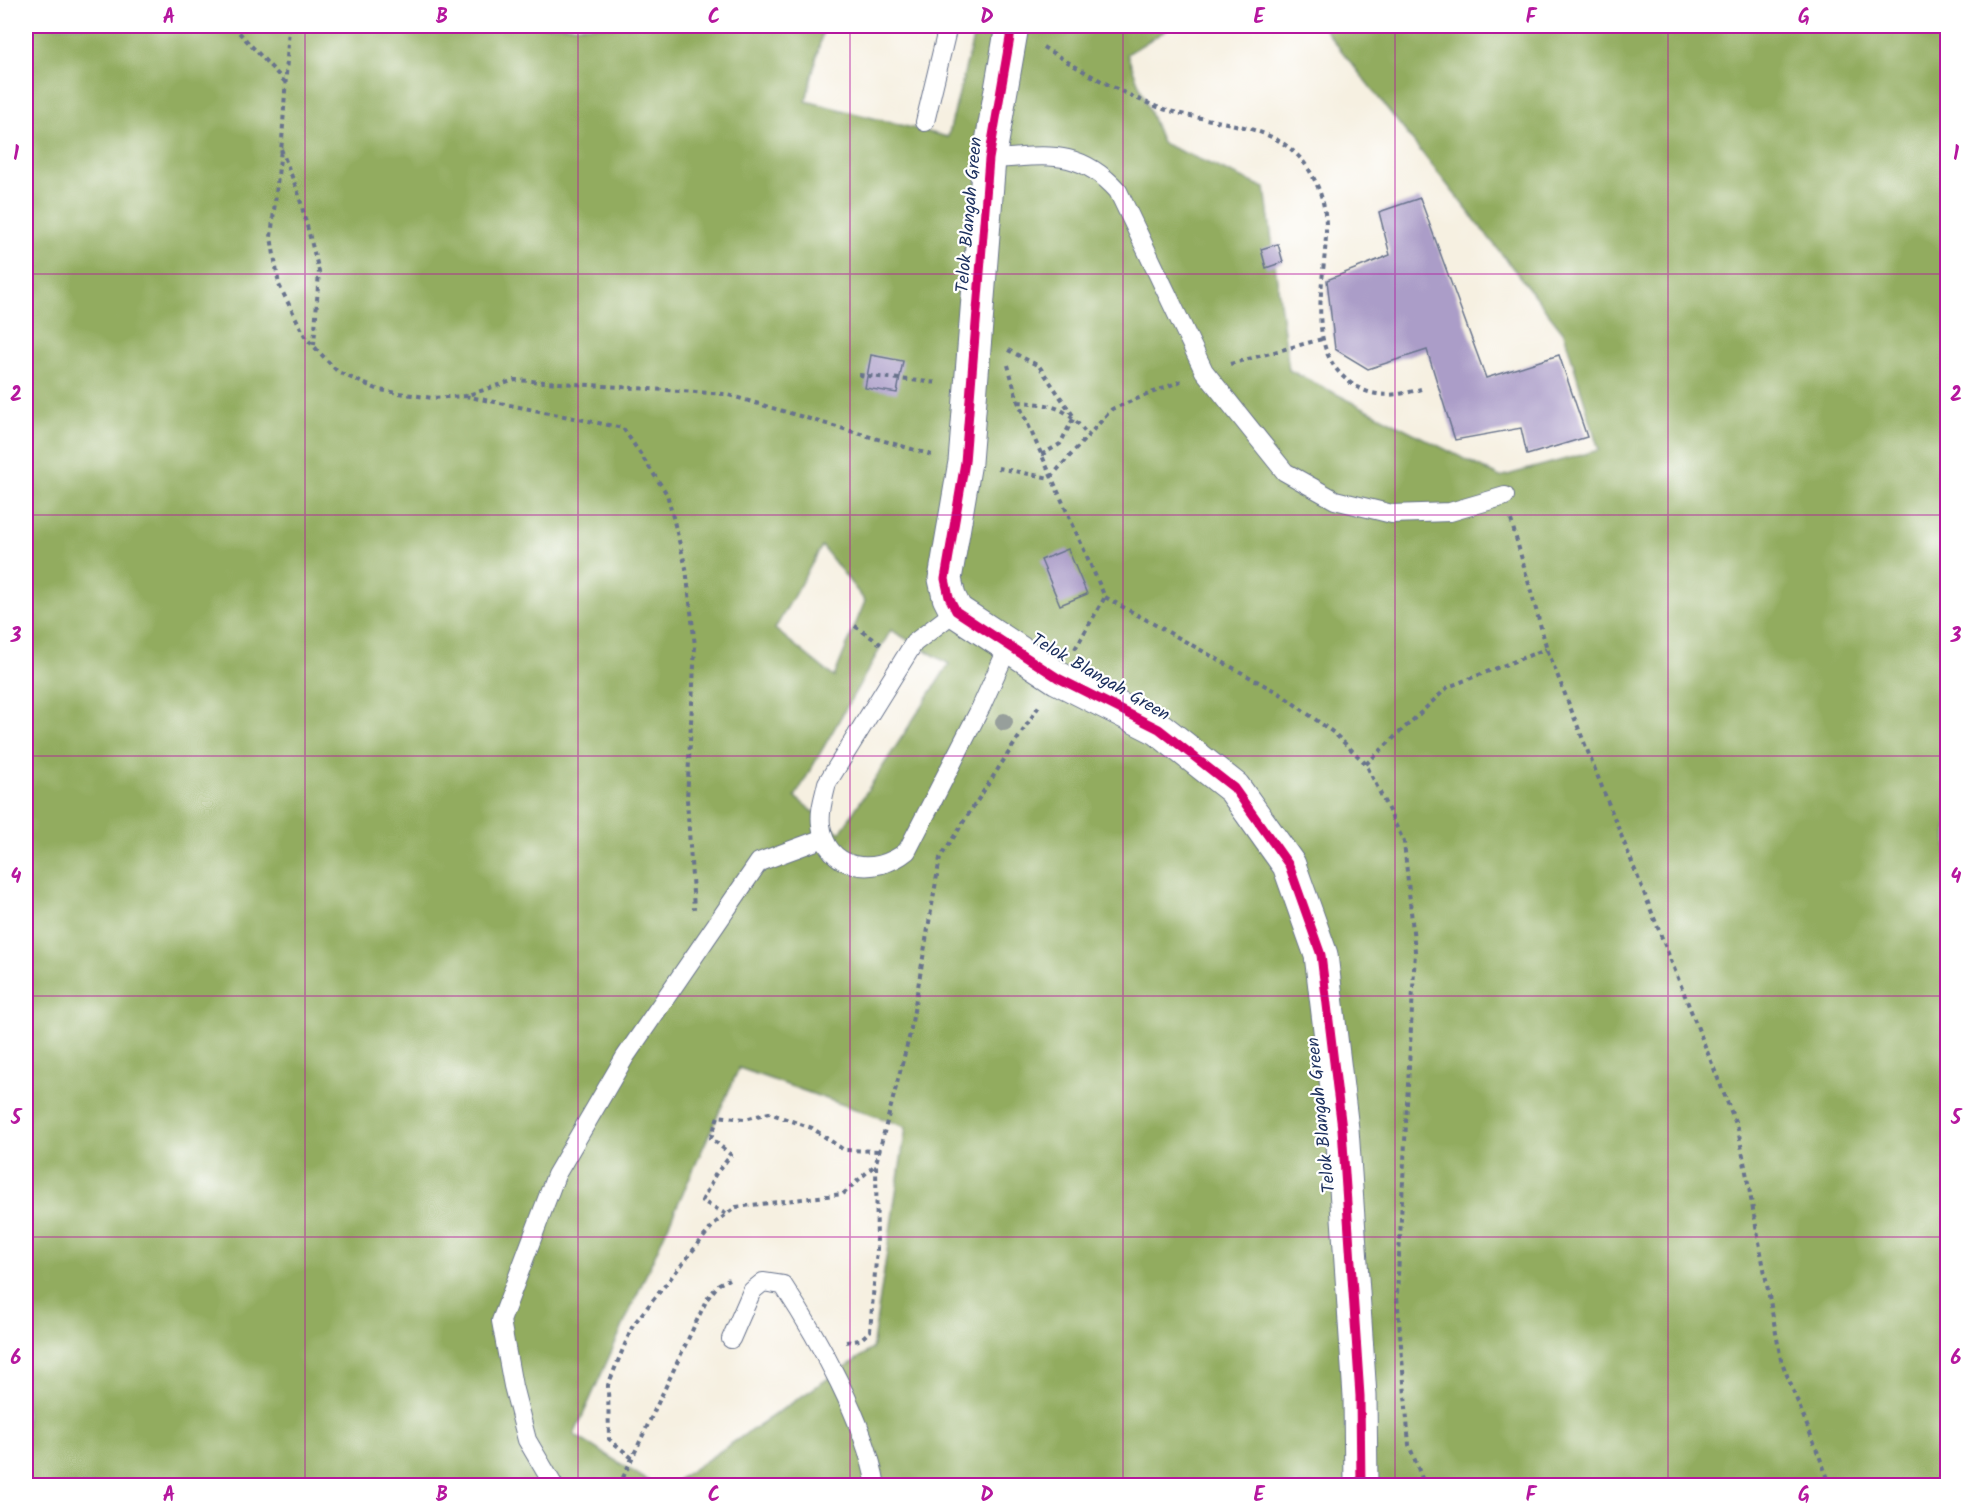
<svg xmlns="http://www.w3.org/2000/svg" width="1973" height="1511" viewBox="0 0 1973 1511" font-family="Kalam,sans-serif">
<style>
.forest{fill:#92ac5f;stroke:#566e5e;stroke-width:1.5;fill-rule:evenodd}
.building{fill:#ab9dc8}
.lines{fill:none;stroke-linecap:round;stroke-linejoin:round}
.service-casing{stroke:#68738c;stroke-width:20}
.minor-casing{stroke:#68738c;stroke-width:35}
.path{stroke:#68738c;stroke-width:4;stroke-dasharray:4.5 4.5;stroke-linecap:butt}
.service{stroke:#fff;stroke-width:18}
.minor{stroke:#fff;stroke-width:33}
.cycleway-casing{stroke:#fff;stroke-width:13}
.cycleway{stroke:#d6006c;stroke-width:9}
.tree{fill:#979f9b}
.grid{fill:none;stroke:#b5179e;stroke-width:1.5;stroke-opacity:0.55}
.labels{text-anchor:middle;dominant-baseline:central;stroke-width:4.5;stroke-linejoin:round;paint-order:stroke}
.street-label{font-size:18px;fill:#1b2f5e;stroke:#fff}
.neatline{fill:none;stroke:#b5179e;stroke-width:2}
.grid-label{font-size:20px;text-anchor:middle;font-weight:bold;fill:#b5179e}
</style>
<rect width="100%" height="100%" fill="#fff"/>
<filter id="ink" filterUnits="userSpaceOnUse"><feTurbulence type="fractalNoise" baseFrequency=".0167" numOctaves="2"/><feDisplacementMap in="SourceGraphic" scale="12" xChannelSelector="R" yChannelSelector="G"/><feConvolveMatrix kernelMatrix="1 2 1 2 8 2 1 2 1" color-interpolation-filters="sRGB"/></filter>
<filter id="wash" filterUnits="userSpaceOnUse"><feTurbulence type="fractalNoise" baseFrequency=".008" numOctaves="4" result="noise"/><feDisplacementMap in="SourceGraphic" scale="24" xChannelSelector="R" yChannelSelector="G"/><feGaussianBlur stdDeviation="1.35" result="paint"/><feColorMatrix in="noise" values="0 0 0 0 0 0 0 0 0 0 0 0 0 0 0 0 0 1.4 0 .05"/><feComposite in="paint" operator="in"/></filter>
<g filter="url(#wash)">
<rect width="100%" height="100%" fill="#f6f0e1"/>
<!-- forest -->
<path class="forest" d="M26,26H824L806,101L948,137L976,26H1173L1127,54L1162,143L1265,188L1289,370L1500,477L1599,450L1564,333L1322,26H1947V1485H670L872,1349L906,1127L739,1068L574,1435L655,1485H26ZM822,546L865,601L834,677L775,629ZM891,630L949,664L840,833L795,797Z"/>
<g id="blocks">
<!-- building -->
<path class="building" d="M1420,198L1486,378L1559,355L1587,437L1527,455L1521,428L1455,440L1427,350L1368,369L1335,349L1327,280L1390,255L1379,212Z
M1278,244L1283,262L1266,268L1261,249Z
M871,355L903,361L897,393L865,388Z
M1068,549L1087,594L1060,605L1041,560Z"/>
</g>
</g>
<g filter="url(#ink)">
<use href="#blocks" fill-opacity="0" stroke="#68738c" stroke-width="1.5"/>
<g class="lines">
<defs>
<path id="service" d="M925,122L948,26
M989,159C1044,157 1077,146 1118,191L1204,371L1285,472L1335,500L1392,514L1450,512L1505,496
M956,611L914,643L827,783C824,797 819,810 821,825C827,871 875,877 907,851L981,707L1009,645
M731,1339L752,1291L763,1282L783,1285C819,1340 865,1421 876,1486
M554,1486L527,1440L513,1386L501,1321L556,1175L625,1057L759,862L824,838"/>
<path id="minor" d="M1012,26L989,159L965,462L945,579L949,597L956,611L1058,678L1159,729L1234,788L1289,865L1321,955L1342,1129L1360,1396L1361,1486"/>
</defs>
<!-- service casing -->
<use href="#service" class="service-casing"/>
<!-- minor casing -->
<use href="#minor" class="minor-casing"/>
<!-- path -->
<path class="path" d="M233,26L285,82
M289,26L282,141L271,237L279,285L306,338L338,372L379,390L432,398L465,396L515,380L725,394L932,455
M1043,47C1079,69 1116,91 1155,106C1209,127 1281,117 1312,175C1321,191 1326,209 1326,227C1327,279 1301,348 1352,384C1374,399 1397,396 1421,389
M281,149L298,192L319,271L314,345
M1008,350L1039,366L1074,417L1060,444L1041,455
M1230,364L1322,339
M1008,365L1018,402L1105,597L1282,695L1334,733L1366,764L1404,842L1415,951L1397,1295L1409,1445L1425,1486
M859,375L939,383
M465,396L623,428L667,494L686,568L695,646L687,799L694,909
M1018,402C1053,404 1067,407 1088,436
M998,468L1050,478L1112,409L1181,381
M1511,520L1547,649L1738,1129L1781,1360L1831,1486
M855,626L882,645
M1075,649L1105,597
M1366,764L1448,687L1546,649
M726,1214L702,1201L715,1175L731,1155L711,1138L718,1116L745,1119L769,1113L812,1128L844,1150L880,1151
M846,1342L860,1340L870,1331L877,1249L876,1163L910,1034L940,858L1039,706
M632,1458L609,1439L608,1385L633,1325L715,1223L736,1207L843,1194L876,1164
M619,1486L707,1299L719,1284L729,1279"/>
<!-- service -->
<use href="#service" class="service"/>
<!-- minor -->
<use href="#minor" class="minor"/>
<defs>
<path id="cycleway" d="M1012,26L989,159L965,462L945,579L949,597L956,611L1058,678L1159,729L1234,788L1289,865L1321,955L1342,1129L1360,1396L1361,1486"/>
</defs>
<!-- cycleway casing -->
<use href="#cycleway" class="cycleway-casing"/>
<!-- cycleway -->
<use href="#cycleway" class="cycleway"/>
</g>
<!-- trees -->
<circle class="tree" cx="1004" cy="722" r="9"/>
</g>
<!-- grid -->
<path class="grid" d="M305,26V1486M578,26V1486M850,26V1486M1123,26V1486M1395,26V1486M1668,26V1486M26,274H1948M26,515H1948M26,756H1948M26,996H1948M26,1237H1948"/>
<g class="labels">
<!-- street labels -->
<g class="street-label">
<text transform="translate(970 215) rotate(-85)">Telok Blangah Green</text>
<text transform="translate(1100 678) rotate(30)">Telok Blangah Green</text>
<text transform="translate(1322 1115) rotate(-96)">Telok Blangah Green</text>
</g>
</g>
<!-- margin -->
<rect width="1973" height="1511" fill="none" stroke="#fff" stroke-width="66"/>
<rect x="33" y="33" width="1907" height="1445" class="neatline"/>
<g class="grid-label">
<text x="169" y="23">A</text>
<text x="442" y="23">B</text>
<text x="714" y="23">C</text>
<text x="987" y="23">D</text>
<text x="1259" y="23">E</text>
<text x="1531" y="23">F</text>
<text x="1804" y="23">G</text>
<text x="16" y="160">1</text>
<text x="1956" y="160">1</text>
<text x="16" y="401">2</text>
<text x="1956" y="401">2</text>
<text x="16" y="642">3</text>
<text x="1956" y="642">3</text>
<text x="16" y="883">4</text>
<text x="1956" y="883">4</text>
<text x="16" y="1124">5</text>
<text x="1956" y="1124">5</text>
<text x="16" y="1364">6</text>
<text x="1956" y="1364">6</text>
<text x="169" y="1501">A</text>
<text x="442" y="1501">B</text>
<text x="714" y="1501">C</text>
<text x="987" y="1501">D</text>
<text x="1259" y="1501">E</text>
<text x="1531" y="1501">F</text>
<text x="1804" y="1501">G</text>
</g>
</svg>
